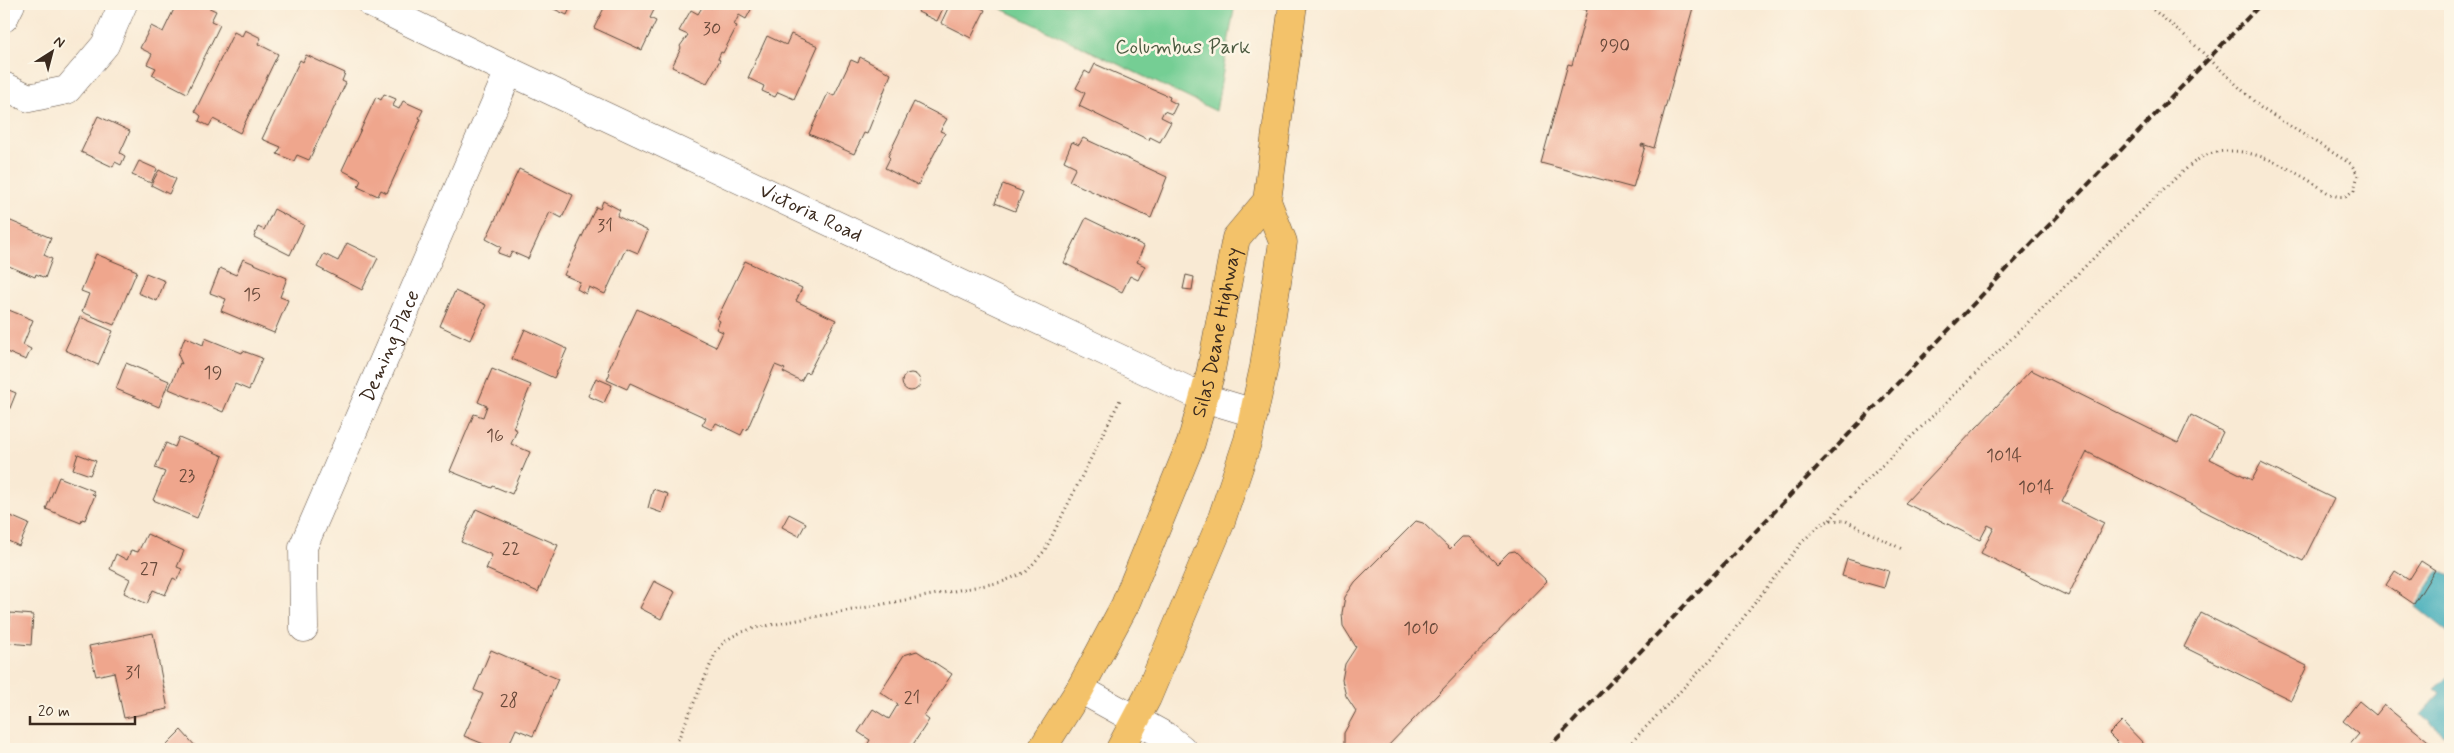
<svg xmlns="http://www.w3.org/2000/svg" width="2454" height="753" viewBox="0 0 2454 753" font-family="Mynerve,sans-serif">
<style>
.green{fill:#74ce94;stroke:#587c59}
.water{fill:#3dacb9;stroke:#3c6b6c}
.building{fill:#efa68d}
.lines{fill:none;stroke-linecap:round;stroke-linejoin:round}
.minor-casing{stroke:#584739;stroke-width:29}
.major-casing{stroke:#584739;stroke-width:29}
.path{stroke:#584739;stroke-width:3;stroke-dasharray:1 4;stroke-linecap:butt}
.minor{stroke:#fff;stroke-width:28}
.major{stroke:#f3c26a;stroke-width:28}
.rail{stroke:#3b2a1e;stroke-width:4;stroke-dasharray:8 4;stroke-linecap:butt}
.labels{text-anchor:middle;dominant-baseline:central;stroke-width:5;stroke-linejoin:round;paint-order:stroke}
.number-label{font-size:18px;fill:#68493a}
.park-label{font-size:20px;fill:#4c5b41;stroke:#fcf5e5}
.street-label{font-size:20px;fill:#3b2a1e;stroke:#fcf5e5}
</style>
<rect width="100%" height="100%" fill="#fcf5e5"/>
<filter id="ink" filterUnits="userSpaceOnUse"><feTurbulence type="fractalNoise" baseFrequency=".02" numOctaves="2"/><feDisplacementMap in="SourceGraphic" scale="10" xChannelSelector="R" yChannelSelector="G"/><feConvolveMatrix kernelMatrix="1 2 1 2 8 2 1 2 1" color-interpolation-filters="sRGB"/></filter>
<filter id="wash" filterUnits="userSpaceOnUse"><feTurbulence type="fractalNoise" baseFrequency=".0096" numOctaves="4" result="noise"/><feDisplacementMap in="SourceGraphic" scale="20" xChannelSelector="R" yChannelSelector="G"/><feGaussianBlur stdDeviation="1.12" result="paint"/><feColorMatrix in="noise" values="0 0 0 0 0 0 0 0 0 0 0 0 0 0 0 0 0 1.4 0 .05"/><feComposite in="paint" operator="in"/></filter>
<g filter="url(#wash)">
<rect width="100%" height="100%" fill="#f9ead4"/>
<!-- green -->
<path class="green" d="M992,4H1235L1216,111Z"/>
<!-- water -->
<path class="water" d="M2438,571L2450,576V634L2415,606Z
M2450,675V740L2421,715L2440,694L2434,689Z"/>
<g id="blocks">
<!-- building -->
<path class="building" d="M182,4H201L216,11L211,21L220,25L187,93L152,75L156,68L147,64L152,54L140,48L151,26L163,32L176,5L181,7Z
M543,4H572L567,15Z
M606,4H657L650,18L656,21L642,50L594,28Z
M704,4L712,8L714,4H754L746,19L739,15L734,25L737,26L723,53L721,52L718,59L720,60L707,83L672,67L681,48L680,46L688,35L679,31L691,10L698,14Z
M922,4H945L937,21L918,12Z
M950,4H973L985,10L971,38L941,23Z
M1563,4H1694L1654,148L1642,144L1641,146H1645L1633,188L1541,163L1568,64L1572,65L1587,10Z
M245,30L261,38L258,44L278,54L240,133L213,119L209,126L199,121L201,116L195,111L234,32L242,36Z
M791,34L818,46L794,99L778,92L775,97L762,91L764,86L748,78L767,36L786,45Z
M306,55L345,73L342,81L346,83L309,160L297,155L294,161L277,154L281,147L262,139L300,60L303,62Z
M860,57L891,74L867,134L864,133L854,154L809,134L828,93L834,96L851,60L858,63Z
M1095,64L1170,97L1169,100L1177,104L1172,114L1164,111L1161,117L1171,122L1160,142L1150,137L1149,140L1079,106L1085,93L1076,88L1085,71L1090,74Z
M384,94L396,99L393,106L399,109L403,101L423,110L419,118L421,119L387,193L381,190L378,196L358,187L361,180L342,170L376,97L381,100Z
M914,102L947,119L940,131L945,133L918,185L885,168L890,158L888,156Z
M98,116L130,131L120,153L125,156L121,165L115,162L113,167L81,152Z
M1083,138L1167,177L1151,218L1069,181L1076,167L1064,161L1072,142L1079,145Z
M139,161L157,169L151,183L132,175Z
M519,169L573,195L562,218L550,212L528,259L512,252L509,257L498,253L501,247L486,239Z
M159,170L176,179L169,194L151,185Z
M1003,184L1023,192L1015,211L995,203Z
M603,201L620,210L617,216L648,231L638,253L626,248L605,294L589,287L586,294L577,289L580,282L564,275L596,207L600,209Z
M274,209L304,225L290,255L254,237L258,227L264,230Z
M1086,218L1144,246L1137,262L1145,266L1138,280L1130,276L1122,292L1064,263Z
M6,219L51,238L44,255L52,259L45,278L36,274L35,277L4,264V222Z
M347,243L378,258L362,290L317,267L324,254L338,261Z
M96,254L137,271L114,325L82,312L89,294L81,291Z
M243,259L287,278L280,297L288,300L274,333L221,311L226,299L210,293L220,268L236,275Z
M745,261L802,288L796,301L836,320L808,374L806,372L801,381L783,372L785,369L775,365L747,430L744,429L741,435L716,423L712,430L702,425L706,418L630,383L627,389L607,380L610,373L608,371L637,309L716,347L723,332L716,329L720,321L717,319Z
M146,273L165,281L157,301L138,293Z
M1186,275L1194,277L1192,290L1183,289Z
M455,291L486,305L470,340L440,326Z
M4,308L33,320L23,345L31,349L26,360L4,351Z
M80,317L113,331L98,365L65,350Z
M525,329L567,349L554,378L512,359Z
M185,337L203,345L205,338L242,353L243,351L262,358L249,390L235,384L223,412L169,389L180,363L182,364L178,355Z
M126,363L169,381L159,407L116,389Z
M492,369L531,385L513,428L517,430L511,444L530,452L512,494L493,486L492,488L450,471L474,414L483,417L487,406L478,402Z
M2031,370L2178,443L2191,415L2223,432L2210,459L2252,480L2261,463L2334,499L2303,561L2087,452L2062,502L2104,523L2068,596L1981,553L1994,528L1988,525L1980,540L1905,503Z
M902 382a9 9 0 1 1 18 0a9 9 0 1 1-18 0Z
M596,378L612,385L604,403L588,396Z
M4,388L16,393L4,423Z
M179,437L223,456L197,518L153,500L165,472L155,468L166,443L175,447Z
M78,454L96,461L90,475L73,469Z
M59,477L94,491L92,494L95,495L85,520L82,519L81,523L46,509Z
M653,489L668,494L662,513L648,508Z
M476,509L558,545L538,592L486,569L492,555L461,542Z
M4,513L29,524L19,546L4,539Z
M789,514L806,523L799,536L782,527Z
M1416,521L1423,523L1450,549L1462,537H1469L1497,564L1509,552L1515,551L1547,581L1385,749H1344V733L1356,711L1346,696L1342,680L1345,664L1356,647L1343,626L1342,613L1345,597L1355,582Z
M147,534L184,551L177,567L182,569L177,580L173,578L165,595L153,590L147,604L124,593L130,579L110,569L116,554L127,560L131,550L138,552Z
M1847,559L1889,571L1884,588L1842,576Z
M2421,561L2435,570L2414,604L2386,585L2395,571L2409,580Z
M654,581L675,592L661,619L640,608Z
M10,613L33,615L31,645L9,643Z
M2201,613L2307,666L2291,700L2184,647Z
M153,633L168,709L124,718L114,672L96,676L89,646Z
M491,650L558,679L533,736L516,729L507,749H496L464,736L483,694L474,690Z
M917,651L952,674L924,716L929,720L910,749H865L870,740L858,732L873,709L889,719L898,704L880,692L904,655Z
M2359,701L2376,715L2384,705L2438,749H2346L2359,734L2343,721Z
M2122,721L2146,746L2143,749H2124L2109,734Z
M181,730L197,748L199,746L202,749H162Z"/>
</g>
</g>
<g filter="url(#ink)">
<use href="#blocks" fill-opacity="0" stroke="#584739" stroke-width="1"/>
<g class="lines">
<defs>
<g id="minor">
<path id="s1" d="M372,4L509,71L1204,398L1254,413"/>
<path d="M4,18L11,4"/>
<path d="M4,86L29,98L67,90L105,45L123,4"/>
<path id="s2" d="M304,628L303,547L509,71"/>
<path d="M1080,689L1167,737L1182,749"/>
</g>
<g id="major">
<path id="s3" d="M1042,749L1080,689L1125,605L1191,443L1210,375L1236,238L1267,201L1293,4"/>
<path d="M1120,749L1147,698L1220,524L1248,440L1264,367L1283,242L1267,201"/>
</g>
</defs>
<!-- minor casing -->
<use href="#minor" class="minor-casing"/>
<!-- major casing -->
<use href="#major" class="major-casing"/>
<!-- path -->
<path class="path" d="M1830,520L1847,500L2169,184C2180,175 2190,164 2202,157C2239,139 2284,165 2315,184C2324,190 2334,199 2346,196L2354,190L2358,175L2351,164L2261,108L2182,33L2146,4
M674,749L715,654C725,638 737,633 755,628L1002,582L1026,572L1045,550L1121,398
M1625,749L1713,657L1802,542L1820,525L1830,520L1846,521L1902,549"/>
<!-- minor -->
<use href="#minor" class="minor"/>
<!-- major -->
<use href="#major" class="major"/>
<!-- rail -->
<path class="rail" d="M1547,749L2261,4"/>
</g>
</g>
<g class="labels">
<!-- number labels -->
<g class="number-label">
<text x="712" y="29">30</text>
<text x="1615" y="46">990</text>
<text x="605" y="226">31</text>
<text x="252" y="295">15</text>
<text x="213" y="373">19</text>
<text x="495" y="436">16</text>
<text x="2004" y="456">1014</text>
<text x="187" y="476">23</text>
<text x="2036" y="488">1014</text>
<text x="511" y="549">22</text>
<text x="149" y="569">27</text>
<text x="1421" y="629">1010</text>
<text x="133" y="673">31</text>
<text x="912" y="698">21</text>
<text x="509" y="701">28</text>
</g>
<!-- park labels -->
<g class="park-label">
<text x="1183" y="47">Columbus Park</text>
</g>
<!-- street labels -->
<g class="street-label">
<text stroke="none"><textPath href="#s1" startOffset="486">Victoria Road</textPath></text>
<text stroke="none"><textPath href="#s3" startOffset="455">Silas Deane Highway</textPath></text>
<text stroke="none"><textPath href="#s2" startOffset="300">Deming Place</textPath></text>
</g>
</g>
<!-- margin -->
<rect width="2454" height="753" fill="none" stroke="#fcf5e5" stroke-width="20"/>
<!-- north arrow -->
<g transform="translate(52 52) rotate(36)" stroke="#fcf5e5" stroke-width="4" paint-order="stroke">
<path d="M0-4L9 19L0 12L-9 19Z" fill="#3b2a1e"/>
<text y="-8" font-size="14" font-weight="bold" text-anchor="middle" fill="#3b2a1e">N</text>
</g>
<!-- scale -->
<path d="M30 716v8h105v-8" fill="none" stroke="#3b2a1e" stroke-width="2.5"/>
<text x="38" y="716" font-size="15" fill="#3b2a1e" stroke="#fcf5e5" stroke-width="4" paint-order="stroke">20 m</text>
</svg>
